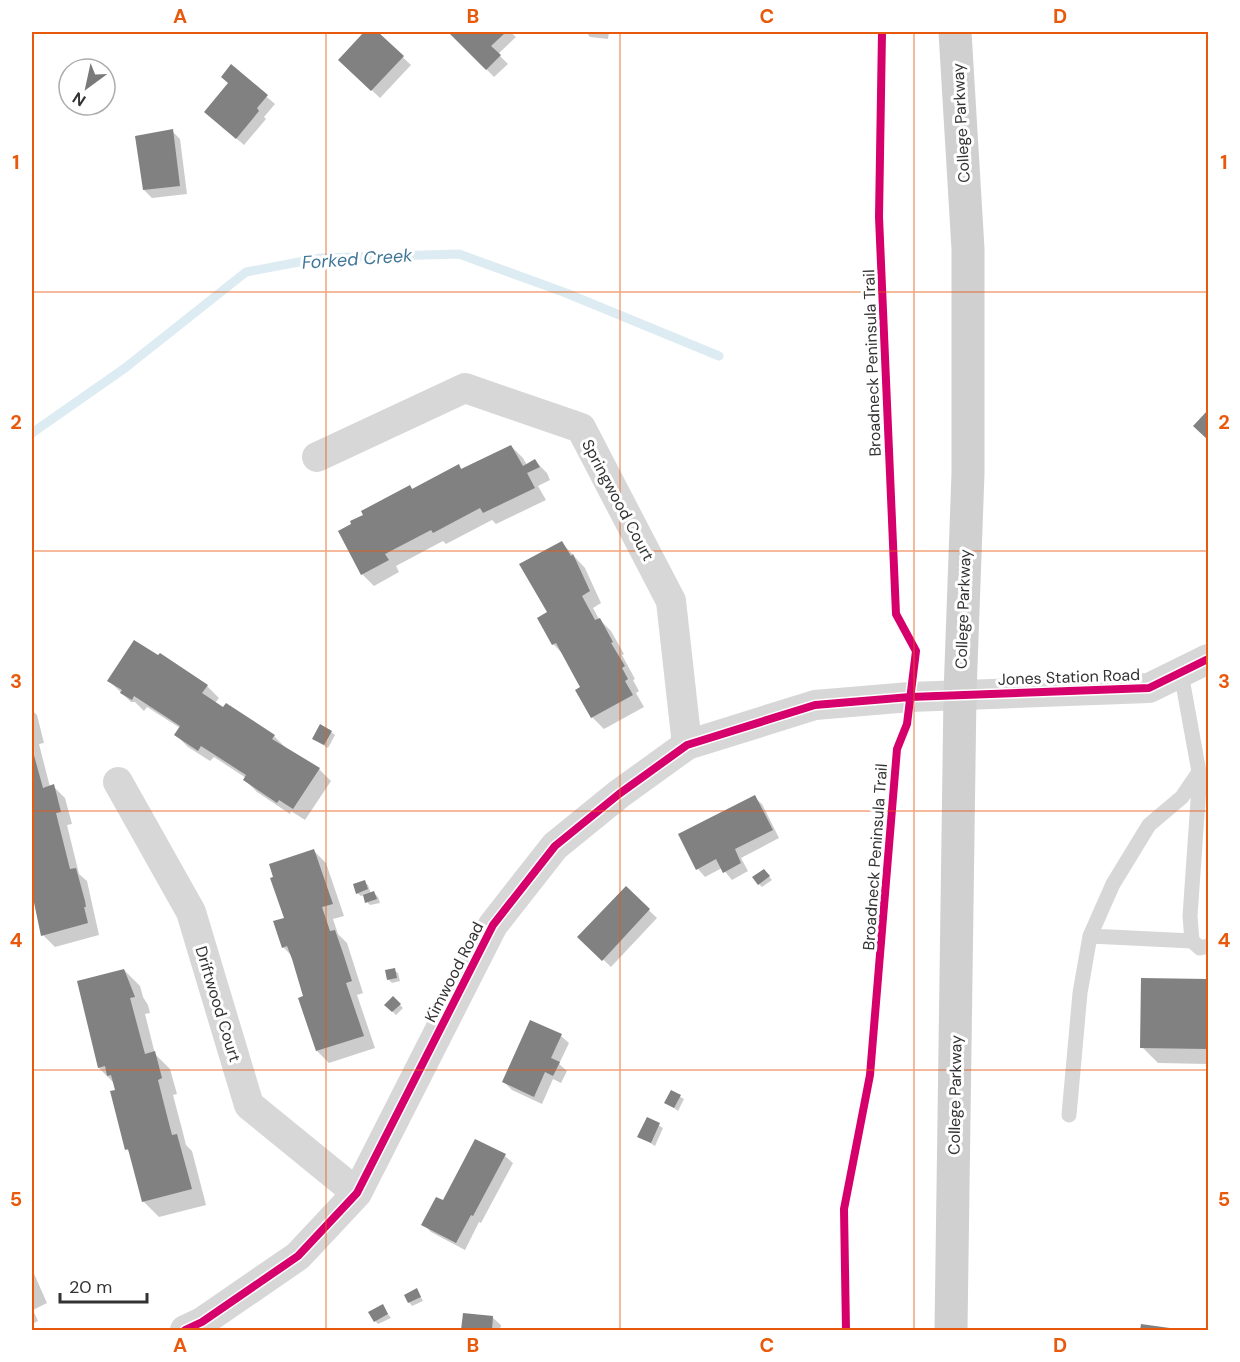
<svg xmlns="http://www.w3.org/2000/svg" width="1240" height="1362" viewBox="0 0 1240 1362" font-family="'DM Sans',sans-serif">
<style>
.shadow{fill:#0003}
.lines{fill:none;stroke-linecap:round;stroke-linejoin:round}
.stream{stroke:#ddebf3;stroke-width:9}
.building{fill:#818181}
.lane{stroke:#d7d7d7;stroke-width:15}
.street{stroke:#d7d7d7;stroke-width:30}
.secondary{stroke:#d0d0d0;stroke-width:33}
.cycleway-casing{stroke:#fff;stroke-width:11}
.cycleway{stroke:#d6006c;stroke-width:8}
.grid{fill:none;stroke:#e8590c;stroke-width:1.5;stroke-opacity:0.55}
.labels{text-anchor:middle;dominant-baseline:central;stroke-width:6;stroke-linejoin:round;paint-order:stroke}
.street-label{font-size:16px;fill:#333;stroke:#fff}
.water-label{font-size:18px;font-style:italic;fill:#3f7597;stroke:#fff}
.neatline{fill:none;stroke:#e8590c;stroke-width:2}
.grid-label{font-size:20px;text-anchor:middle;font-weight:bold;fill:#e8590c}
</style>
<rect width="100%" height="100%" fill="#fff"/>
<!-- shadow -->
<path class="shadow" d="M367,32H376L411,65L380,98L340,60Z
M450,32H510L516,37L498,54L508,64L494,77Z
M578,32H609L608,39L590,37L586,32Z
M231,67L275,104L264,117L266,119L244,145L214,119L230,84Z
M172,131L180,139L187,194L152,198L144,190Z
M511,446L523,458L527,465L535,461L547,473L550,480L538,486L546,500L496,524L492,520L446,544L443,541L396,566L399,572L374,586L362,574L410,486L413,490L458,466L462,470Z
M562,543L585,568L601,603L593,608L599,619L611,631L624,654L622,655L635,679L633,680L639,691L636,693L644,707L604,729L592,717L582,688L564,655L553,644L539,618L549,613Z
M109,681L207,686L219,698L215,703L274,736L286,748L319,769L331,781L305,820L291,811L290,814L257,792L245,780L246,778L214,757L210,761L188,747L176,735L180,728L147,707L144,711L135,702H131Z
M32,710L37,715L44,743L39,744L50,787L53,786L65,798L72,824L67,825L79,874L87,881L99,935L55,947L43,935L32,890Z
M331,732L335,735L328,748L318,742Z
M754,797L762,804L779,838L741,858L748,871L732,880L722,868L705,877L698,869Z
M314,851L326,863L344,916L333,919L338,934L347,943L363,993L357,995L375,1048L329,1063L317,1051L300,999L305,997L292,956L283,947L286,919Z
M767,874L772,880L762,887L759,884Z
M364,882L368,885L371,894L374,893L378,897L380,903L370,905L367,902L365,895L361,896L357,893Z
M626,888L657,918L611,967L580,937Z
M124,970L140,986L143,997L148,1005L150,1013L145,1014L155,1054L170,1069L177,1094L173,1095L182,1129L186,1145L192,1151L206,1205L159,1217L143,1201L131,1153L126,1149L114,1083L99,1068Z
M394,970L398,973L400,981L392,983L388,979Z
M1143,979L1208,980V1064L1158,1063L1142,1047Z
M393,998L403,1008L396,1015L386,1005Z
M561,1036L569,1043L559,1064L567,1071L561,1083L553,1079L542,1104L512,1090L504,1082Z
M671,1092L684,1099L678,1111L666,1102Z
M648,1119L663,1128L655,1146L639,1136Z
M505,1156L513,1163L481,1223L479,1222L465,1250L431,1232L423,1224L444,1202Z
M32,1269L47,1303L33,1310L38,1321L32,1324Z
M417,1290L423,1301L412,1306L409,1302Z
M382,1306L391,1318L378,1324L375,1321Z
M464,1314L493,1318L501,1325L500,1330H463Z"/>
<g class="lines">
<!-- stream -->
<path class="stream" d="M32,433L125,368L246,272L320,258L459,254L566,293L719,356"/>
</g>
<!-- building -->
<path class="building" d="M364,32H378L404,56L371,91L338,60Z
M448,32H506L491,46L501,55L486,70Z
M231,64L268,95L257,108L259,111L236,139L204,112L228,83L221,77Z
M173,129L180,186L143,190L135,136Z
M1208,410V440L1193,426Z
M511,445L523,466L535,459L540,467L527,473L535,488L483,513L480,508L433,533L431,530L385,554L389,560L361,575L338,531L351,524L350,521L363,515L361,511L410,485L412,489L459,464L461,469Z
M562,541L571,556L573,554L590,591L582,596L595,620L600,618L613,642L611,643L625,666L622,668L628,679L625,681L633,695L591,718L575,690L580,687L575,678L556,643L552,645L537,618L547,612L519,564Z
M134,640L158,655L160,653L208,685L202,693L223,707L226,703L275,735L272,739L320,768L293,809L279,800L277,803L243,780L246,775L201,746L198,751L174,735L180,726L134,696L132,700L120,693L122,690L107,681Z
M320,724L332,731L324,745L312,739Z
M32,748L43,788L54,784L61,812L56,813L70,869L76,868L85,901L86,907H84L88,923L41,936L32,893Z
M755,795L773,830L735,849L741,863L723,873L716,859L696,870L678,834Z
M314,849L333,904L322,907L330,931L335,930L344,956L352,981L346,983L364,1036L316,1051L298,998L303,996L292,959L287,946L282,948L273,921L284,918L270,878L273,877L269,864Z
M764,869L770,876L758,885L752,877Z
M365,880L368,889L356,894L353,884Z
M626,886L650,909L602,961L577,937Z
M374,891L377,899L365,903L363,895Z
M395,968L397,978L387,980L385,970Z
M124,969L135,997L130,998L145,1054L155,1051L162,1078L158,1080L166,1112L172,1135L177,1134L192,1189L142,1202L128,1149L125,1150L110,1091L115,1090L111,1075L107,1076L105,1066L98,1068L77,981Z
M1141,978L1208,979V1049L1140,1048Z
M393,996L401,1004L392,1012L384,1005Z
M530,1020L562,1034L551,1058L560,1062L553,1076L545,1072L534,1097L502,1082Z
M671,1090L681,1095L674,1108L664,1103Z
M647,1117L660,1123L651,1143L637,1137Z
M475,1139L506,1154L473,1216L471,1215L456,1243L421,1225L436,1197L443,1200Z
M417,1288L421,1297L408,1303L404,1295Z
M383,1304L388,1314L374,1322L368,1312Z
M463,1313L493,1316L492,1330H461Z
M1141,1324L1177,1329V1330H1140Z"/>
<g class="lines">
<!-- lane -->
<path class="lane" d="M1200,772L1190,916L1192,941L1200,948L1208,946
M1090,936L1192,941
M1069,1115L1080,993L1090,936L1113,884L1149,825L1182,797L1199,772L1181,673"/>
<!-- street -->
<path class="street" d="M317,457L465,388L581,428L671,601L687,745
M118,782L191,912L249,1105L357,1193
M185,1330L202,1322L298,1256L357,1193L493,925L555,846L619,794L687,745L815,705L910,697L1149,688L1208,659"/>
<!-- secondary -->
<path class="secondary" d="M951,1330L960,694L968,473V249L955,32"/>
<defs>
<path id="cycleway" d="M185,1330L202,1322L298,1256L357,1193L493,925L555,846L619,794L687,745L815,705L910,697L1149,688L1208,659
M846,1330L844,1209L870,1075L897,749L907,724L916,651L896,614L879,217L882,32"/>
</defs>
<!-- cycleway casing -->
<use href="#cycleway" class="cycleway-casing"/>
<!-- cycleway -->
<use href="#cycleway" class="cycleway"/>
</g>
<!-- grid -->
<path class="grid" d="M326,32V1330M620,32V1330M914,32V1330M32,292H1208M32,551H1208M32,811H1208M32,1070H1208"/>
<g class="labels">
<!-- street labels -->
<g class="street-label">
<text transform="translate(961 123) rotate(-93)">College Parkway</text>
<text transform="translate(872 363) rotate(-92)">Broadneck Peninsula Trail</text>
<text transform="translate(618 500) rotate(62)">Springwood Court</text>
<text transform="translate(963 609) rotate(-88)">College Parkway</text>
<text transform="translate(1069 677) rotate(-2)">Jones Station Road</text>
<text transform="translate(875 857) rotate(-86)">Broadneck Peninsula Trail</text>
<text transform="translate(454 972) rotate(-63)">Kimwood Road</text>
<text transform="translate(218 1004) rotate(73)">Driftwood Court</text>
<text transform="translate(955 1095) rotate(-89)">College Parkway</text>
</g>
<!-- water labels -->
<g class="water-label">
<text transform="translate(357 259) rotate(-4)">Forked Creek</text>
</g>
</g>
<!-- border -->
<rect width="1240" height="1362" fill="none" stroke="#ffffff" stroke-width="66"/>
<!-- north arrow -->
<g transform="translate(87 87) rotate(213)"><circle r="28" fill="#ffffff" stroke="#adadad" stroke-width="1.5"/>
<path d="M0-4.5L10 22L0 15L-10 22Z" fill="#7a7a7a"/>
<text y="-9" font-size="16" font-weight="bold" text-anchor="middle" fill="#333333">N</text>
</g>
<!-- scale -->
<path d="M60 1293v9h87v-9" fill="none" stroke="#333333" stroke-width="3"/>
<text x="69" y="1293" font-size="18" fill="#333333" stroke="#ffffff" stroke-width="4.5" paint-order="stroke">20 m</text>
<rect x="33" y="33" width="1174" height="1296" class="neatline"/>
<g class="grid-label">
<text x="180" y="23">A</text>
<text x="473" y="23">B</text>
<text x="767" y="23">C</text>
<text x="1060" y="23">D</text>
<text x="16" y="169">1</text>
<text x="1224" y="169">1</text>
<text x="16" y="429">2</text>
<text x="1224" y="429">2</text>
<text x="16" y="688">3</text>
<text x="1224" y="688">3</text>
<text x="16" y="947">4</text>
<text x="1224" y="947">4</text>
<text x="16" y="1206">5</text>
<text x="1224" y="1206">5</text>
<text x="180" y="1352">A</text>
<text x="473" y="1352">B</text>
<text x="767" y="1352">C</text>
<text x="1060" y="1352">D</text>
</g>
</svg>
